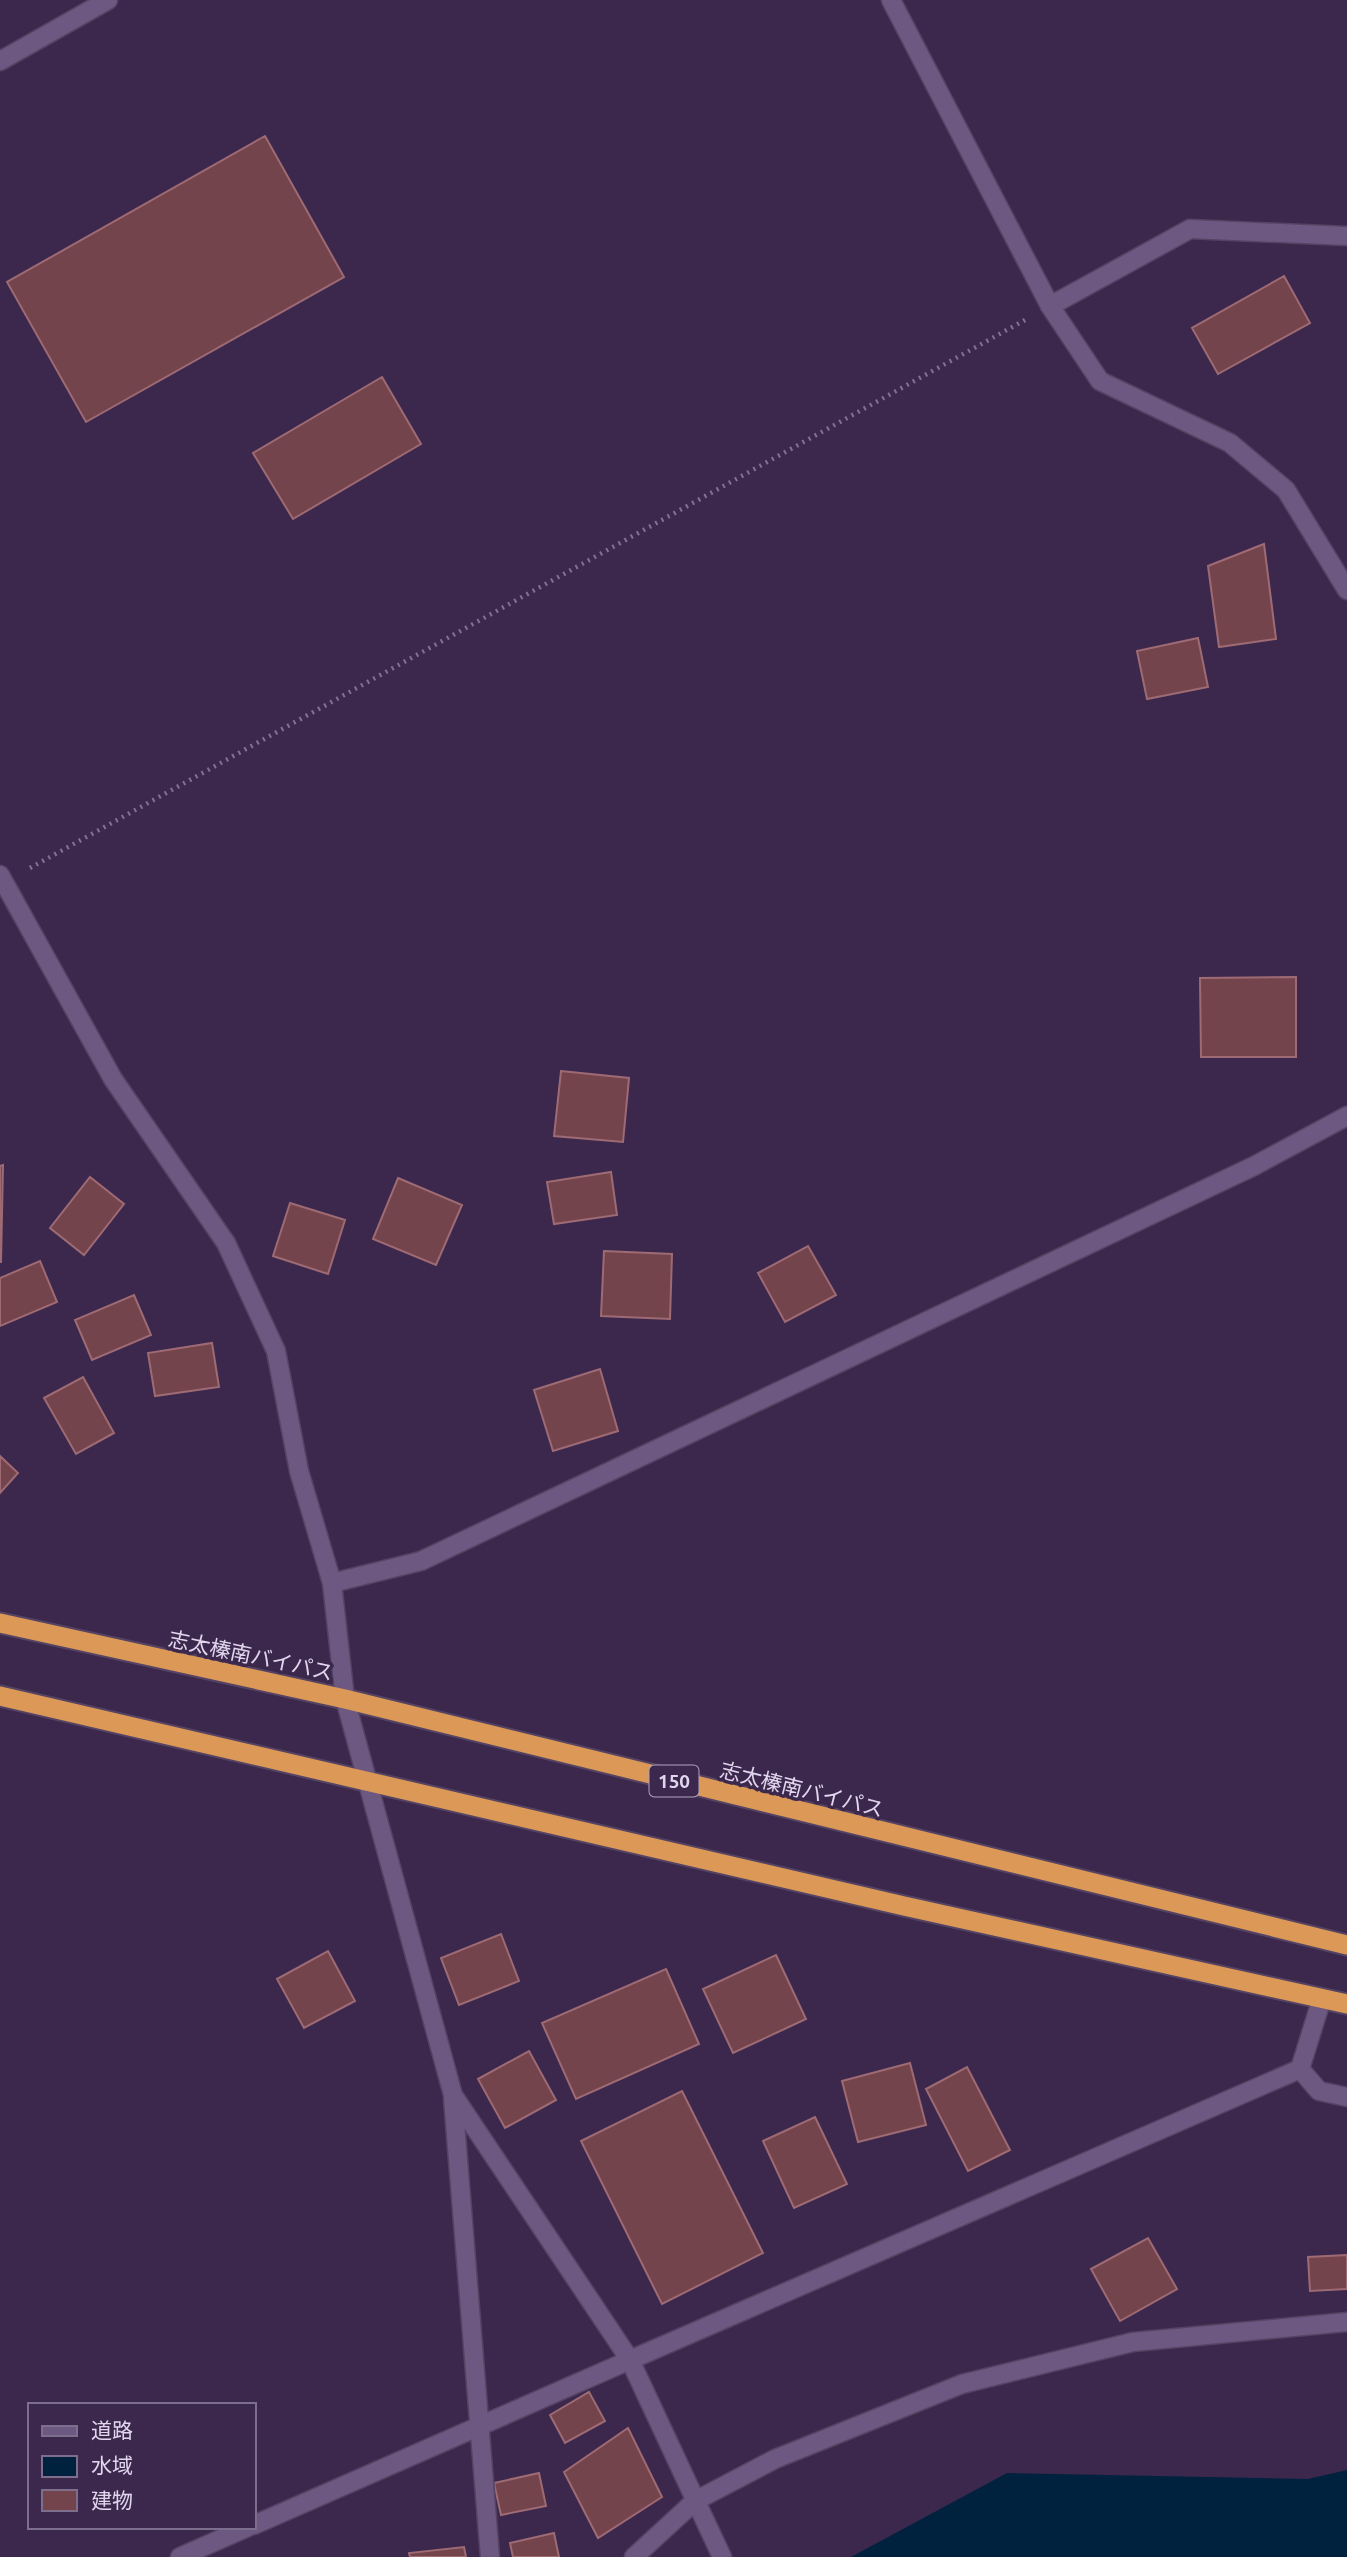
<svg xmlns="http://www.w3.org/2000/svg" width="1347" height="2557" viewBox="0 0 1347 2557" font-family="Ubuntu,'Noto Sans JP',sans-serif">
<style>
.water{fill:#00223e}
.building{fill:#74444d;stroke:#9e6a74;stroke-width:2}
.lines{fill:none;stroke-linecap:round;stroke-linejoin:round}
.service-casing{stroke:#544363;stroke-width:21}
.minor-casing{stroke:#544363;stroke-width:21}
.tertiary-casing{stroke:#544363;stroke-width:21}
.trunk-casing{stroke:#544363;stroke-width:23}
.path{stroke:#827291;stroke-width:4.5;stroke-dasharray:2 5;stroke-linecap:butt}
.service{stroke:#6d5881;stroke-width:18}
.minor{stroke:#6d5881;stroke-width:18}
.tertiary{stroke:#6d5881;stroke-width:18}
.trunk{stroke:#dc9856;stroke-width:19}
.labels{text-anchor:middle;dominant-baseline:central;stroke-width:7;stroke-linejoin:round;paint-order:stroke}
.shield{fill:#3c284d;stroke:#b0a2bd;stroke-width:2}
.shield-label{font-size:19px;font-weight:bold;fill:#e1d6ed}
.street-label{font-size:21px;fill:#e1d6ed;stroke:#3c284d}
</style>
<rect width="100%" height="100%" fill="#3c284d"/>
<!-- water -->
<path class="water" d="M1347,2470V2557H851L1007,2473L1308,2479Z"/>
<!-- building -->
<path class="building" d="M265,136L344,277L86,422L7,282Z
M1284,276L1310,323L1218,374L1192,328Z
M382,377L421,444L293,519L253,453Z
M1264,544L1276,639L1219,647L1208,566Z
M1198,638L1208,687L1147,699L1137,651Z
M1296,977V1057H1201L1200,978Z
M561,1071L629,1078L623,1142L554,1136Z
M3,1165L1,1262H0V1166Z
M611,1172L617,1215L554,1224L547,1182Z
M90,1177L124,1204L84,1255L50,1228Z
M398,1178L462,1205L436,1265L373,1239Z
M290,1203L345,1220L328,1274L273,1256Z
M808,1246L836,1295L785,1322L758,1273Z
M604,1251L672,1254L670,1319L601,1316Z
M40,1261L57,1302L0,1326V1278Z
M134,1295L151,1335L92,1360L75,1320Z
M212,1343L219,1387L155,1396L148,1353Z
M600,1369L618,1431L553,1451L534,1390Z
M83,1377L114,1433L76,1454L44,1398Z
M0,1456L18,1473L0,1493Z
M501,1934L519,1981L459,2005L441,1958Z
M328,1951L355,2001L304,2028L277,1979Z
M776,1955L806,2019L733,2053L703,1989Z
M666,1969L699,2044L576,2099L542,2023Z
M529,2051L556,2100L505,2128L478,2079Z
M910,2063L926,2125L858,2142L842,2081Z
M967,2067L1010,2150L968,2171L926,2089Z
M682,2091L763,2253L662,2304L581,2141Z
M815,2117L847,2184L794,2208L763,2141Z
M1148,2238L1177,2289L1120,2321L1091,2269Z
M1347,2255V2289L1310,2291L1308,2257Z
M589,2392L605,2421L565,2443L550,2415Z
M628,2428L662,2497L598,2538L564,2472Z
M539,2473L546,2506L501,2515L494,2483Z
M554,2533L559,2557H513L510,2543Z
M464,2547L466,2557H410L409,2553Z"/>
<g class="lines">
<defs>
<path id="service" d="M1050,306L1190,229L1347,236
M254,2525L630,2360
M180,2557L248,2527"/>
<path id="minor" d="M891,0L1050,306L1100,381L1230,443L1286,490L1347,590
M0,875L113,1079L226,1243L276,1351L299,1471L332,1583L345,1699L453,2095L630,2360L722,2557
M332,1583L421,1561L1254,1166L1347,1116
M1300,2069L1319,2091L1347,2097
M453,2098L490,2557
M630,2360L1300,2069L1322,1998
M634,2557L695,2501L775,2459L962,2384L1133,2342L1347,2322"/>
<path id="tertiary" d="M0,61L108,0"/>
<path id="trunk" d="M0,1623L345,1699L1347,1945
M0,1696L904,1906L1347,2004"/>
</defs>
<!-- service casing -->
<use href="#service" class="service-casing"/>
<!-- minor casing -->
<use href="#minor" class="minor-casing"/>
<!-- tertiary casing -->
<use href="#tertiary" class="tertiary-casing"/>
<!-- trunk casing -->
<use href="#trunk" class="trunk-casing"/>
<!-- path -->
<path class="path" d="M30,868L1025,320"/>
<!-- service -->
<use href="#service" class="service"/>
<!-- minor -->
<use href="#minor" class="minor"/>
<!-- tertiary -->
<use href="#tertiary" class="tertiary"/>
<!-- trunk -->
<use href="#trunk" class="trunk"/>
</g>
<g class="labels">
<!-- shield labels -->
<rect class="shield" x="649.5" y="1765.5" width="49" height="31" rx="5"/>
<g class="shield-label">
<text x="674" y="1781">150</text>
</g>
<!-- street labels -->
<g class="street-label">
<text transform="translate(251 1655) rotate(12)">志太榛南バイパス</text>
<text transform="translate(802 1789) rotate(14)">志太榛南バイパス</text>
</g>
</g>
<!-- legend -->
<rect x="28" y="2403" width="228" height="126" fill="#3c284d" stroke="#7e6e8d" stroke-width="2"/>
<rect x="42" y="2426" width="35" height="10" fill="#6d5881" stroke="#7e6e8d" stroke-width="2"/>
<text x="91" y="2438" font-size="21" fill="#e1d6ed">道路</text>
<rect x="42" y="2456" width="35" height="21" fill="#00223e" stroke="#7e6e8d" stroke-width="2"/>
<text x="91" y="2473" font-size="21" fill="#e1d6ed">水域</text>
<rect x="42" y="2490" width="35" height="21" fill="#74444d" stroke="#7e6e8d" stroke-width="2"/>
<text x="91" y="2508" font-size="21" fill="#e1d6ed">建物</text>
</svg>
